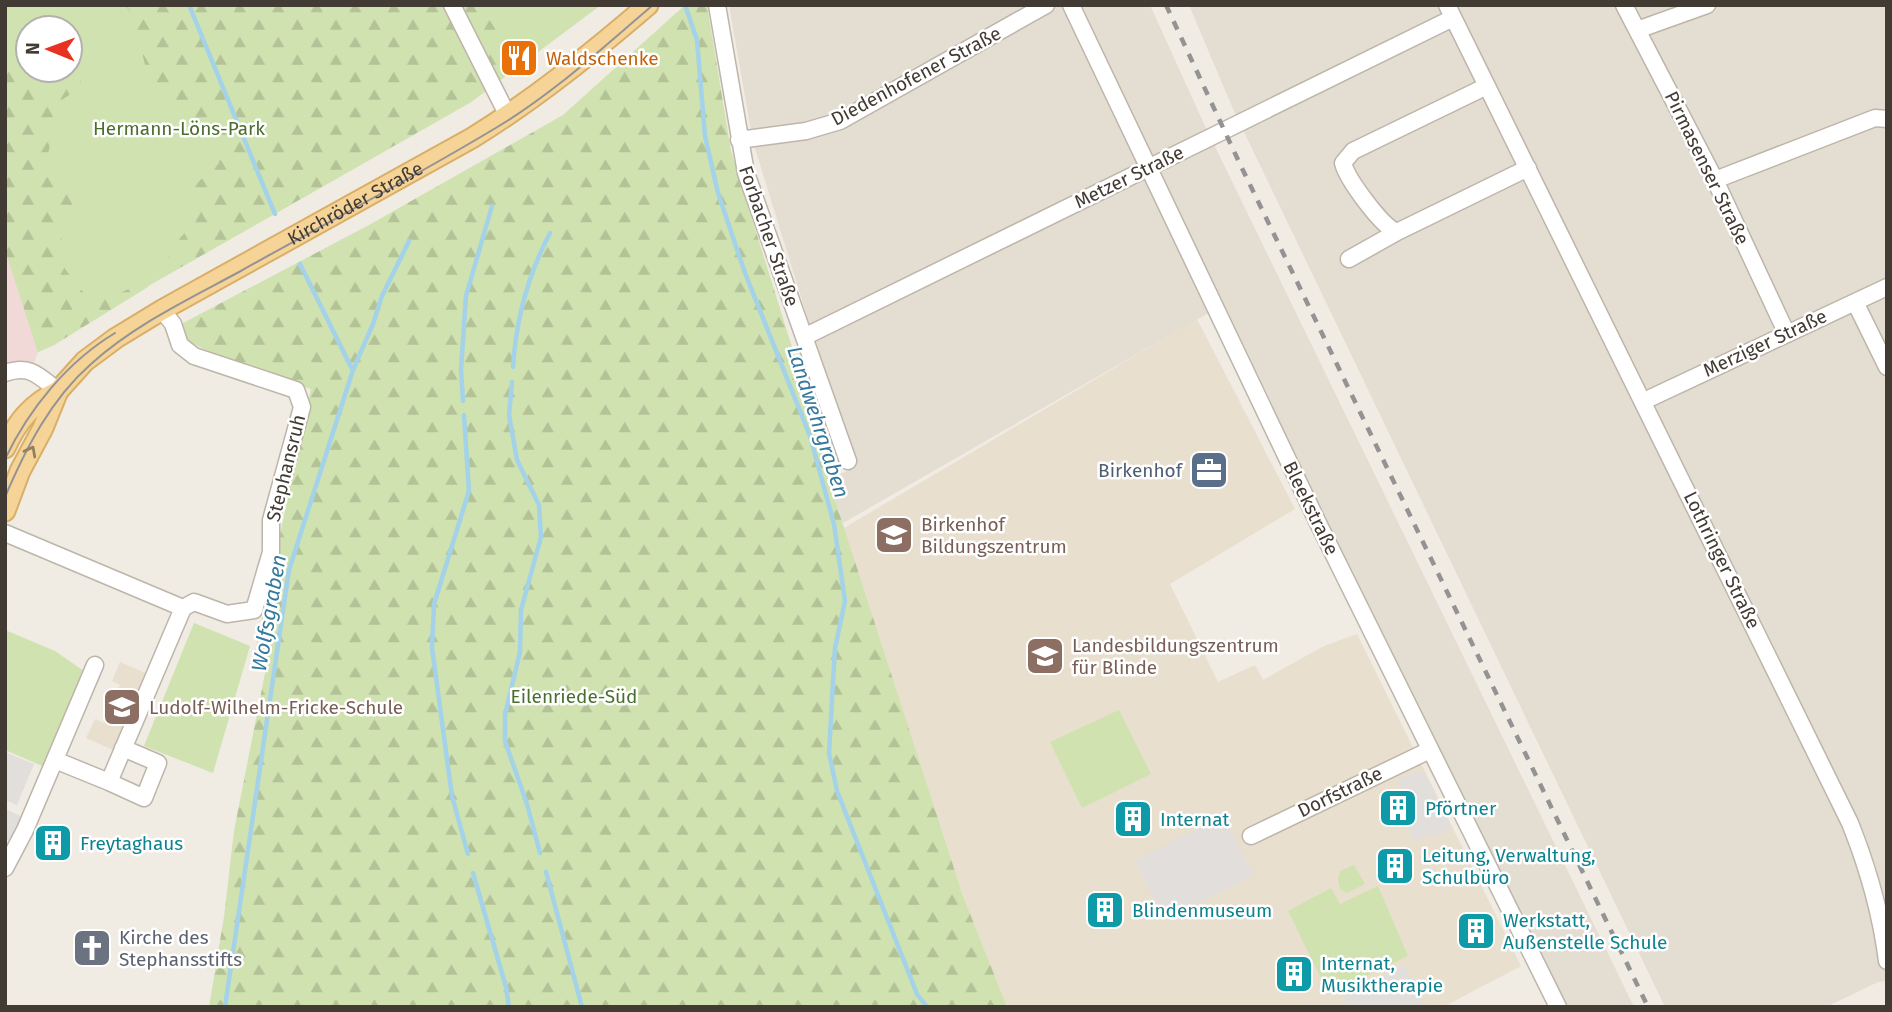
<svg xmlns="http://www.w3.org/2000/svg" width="1892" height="1012" viewBox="0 0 1892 1012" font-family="'Fira Sans',sans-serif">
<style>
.residential{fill:#e4ddd2}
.education{fill:#e8dfce}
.medical{fill:#f0d9d7}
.green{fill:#cfe2af;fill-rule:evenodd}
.forest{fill:url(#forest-firs)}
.parking{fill:#e1dedc}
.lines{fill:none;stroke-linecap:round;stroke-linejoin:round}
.stream{stroke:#a3d2e9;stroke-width:4.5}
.minor-casing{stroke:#beb5aa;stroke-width:19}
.major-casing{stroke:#d9af68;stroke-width:23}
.minor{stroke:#fff;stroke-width:16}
.major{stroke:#f6d497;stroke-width:19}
.tram{stroke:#939393;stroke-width:2}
.rail{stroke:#939393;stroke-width:4.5;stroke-dasharray:9 9;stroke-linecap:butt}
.oneway{stroke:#938061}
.labels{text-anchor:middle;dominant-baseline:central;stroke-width:5;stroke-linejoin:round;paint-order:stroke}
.food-label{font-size:19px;fill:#c56008;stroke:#fff;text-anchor:start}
.street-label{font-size:19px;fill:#423b34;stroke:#fff}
.park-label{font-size:19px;fill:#4a6e2d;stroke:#fff}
.service-label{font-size:19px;fill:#4e5e75;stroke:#fff;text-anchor:end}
.education-label{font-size:19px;fill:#785e54;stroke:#fff;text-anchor:start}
.culture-label{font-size:19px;fill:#0d838f;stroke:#fff;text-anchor:start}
.worship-label{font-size:19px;fill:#5b616d;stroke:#fff;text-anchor:start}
.water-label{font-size:21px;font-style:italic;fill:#34799d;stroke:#fff}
</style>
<defs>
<pattern id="forest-firs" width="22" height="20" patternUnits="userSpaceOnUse" patternTransform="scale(1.75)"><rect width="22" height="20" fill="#cfe2af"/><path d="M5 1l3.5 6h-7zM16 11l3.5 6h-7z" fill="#b3c397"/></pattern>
</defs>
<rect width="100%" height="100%" fill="#f0ebe3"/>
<!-- residential -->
<path class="residential" d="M729,5H1150L1205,126L1634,1007H1562L1219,307L843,523L828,479L854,468L753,142Z
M1189,5H1887V981L1878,982L1826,1007H1665L1233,109Z"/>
<!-- education -->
<path class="education" d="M1197,319L1295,509L1170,584L1218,682L1255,665L1263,680L1324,646L1357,634L1521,966L1443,1007H1007L963,896L844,528Z
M120,662L148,674L115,751L86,738L95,719L104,723L110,708L106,705L108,699L113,700L120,685L112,681Z"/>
<!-- medical -->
<path class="medical" d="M5,250L38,352L31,371L5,373Z"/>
<!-- green -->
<path class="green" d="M5,5H601L471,102L129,297L54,345L38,352L5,250ZM28,28H70V70H28Z
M194,623L250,646L213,773L144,746Z
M5,630L55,651L88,674L47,768L5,750Z
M1119,710L1151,774L1082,808L1050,742Z
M1354,865L1365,884L1347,893L1340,889L1338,879L1340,871Z
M1378,886L1408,956L1329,994L1288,911L1331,888L1340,904Z"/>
<!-- forest -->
<path class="forest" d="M125,5H480L519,66L471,102L169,274L163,265L180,238L196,221L195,185L219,163L202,123L177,111L166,94L149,81L133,16Z
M685,5H707L731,151L828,463L827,475L963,896L1007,1007H209L224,917L234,831L267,663L254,656L311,389L246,370L168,331L369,225L563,115Z
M24,46L28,54V70H70V60L78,62L81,83L69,95L54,105L52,136L48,154L55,182L77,195V207L60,226L65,269L87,297L113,296L140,284L148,287L54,345L38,352L5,250V52Z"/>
<!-- parking -->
<path class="parking" d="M5,752L34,764L17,805L5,800Z
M1419,771L1427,777L1452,828L1434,837L1432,833L1414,841L1407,827L1418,821L1398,781Z
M5,809L23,817L13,842L5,839Z
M1223,816L1253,875L1165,920L1135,861Z
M1404,965L1426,1007H1348L1342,995Z"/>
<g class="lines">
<!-- stream -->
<path class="stream" d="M189,5L275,214
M686,8L697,40L705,136L718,193L745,273L810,436L834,524L845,601L835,648L829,753L837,791L917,994L927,1007
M300,264L352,369
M513,367C516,319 528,275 550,233
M512,382L509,415L517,460L539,505L541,537L521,610L520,652L505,715V741L527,804L540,853
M463,401L461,370L466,296L492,206
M464,415L469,491L434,604L432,648L452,796L468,854
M546,872L582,1007
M473,873L506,987L509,1007
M225,1007L289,570L353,370L373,324L382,296L409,241"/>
<defs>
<path id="minor" d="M452,5L508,116
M717,5L746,173L848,461
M1071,5L1319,525L1558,1007
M1447,5L1850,823C1868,868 1881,913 1887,961
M1624,5L1715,180L1786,332
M1637,30L1707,5
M739,140L806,131L840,121L1046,5
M1715,180L1875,118L1887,119
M1397,232C1382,227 1347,179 1343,163L1353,151L1487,86
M1349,259L1397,232L1528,168
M1855,302L1887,367
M804,337L1453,18
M5,373C30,364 39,376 58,391
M1644,401L1887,287
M5,533L183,608L194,602L227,614L254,610L271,552V520L302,407L296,390L194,356L180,345L173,324L162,310
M55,760L109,782L183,608
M109,782L144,798L158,763L123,748
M1251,836L1430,750
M5,868L25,830L95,665"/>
<g id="major">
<path d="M5,448C17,422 31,404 58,391"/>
<path id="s1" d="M5,511L20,471L43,428L58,391L85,361L116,338L162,310L472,138C535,99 592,53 648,5"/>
</g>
</defs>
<!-- minor casing -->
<use href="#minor" class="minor-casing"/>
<!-- major casing -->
<use href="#major" class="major-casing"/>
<!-- minor -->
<use href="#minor" class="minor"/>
<!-- major -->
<use href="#major" class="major"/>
<!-- tram -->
<path class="tram" d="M5,459C29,409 67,362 115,333
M5,497C26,448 51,399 91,364C134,325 189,299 239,272C324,224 411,179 494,129C552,95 602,48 653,5"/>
<!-- rail -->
<path class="rail" d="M1166,5L1239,162L1648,1007"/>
</g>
<!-- one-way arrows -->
<defs><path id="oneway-chevron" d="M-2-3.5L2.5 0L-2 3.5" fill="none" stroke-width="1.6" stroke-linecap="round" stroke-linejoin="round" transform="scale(1.75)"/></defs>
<use class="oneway" href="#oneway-chevron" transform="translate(31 451) rotate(-62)"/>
<!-- icons -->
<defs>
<symbol id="restaurant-square" viewBox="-11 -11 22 22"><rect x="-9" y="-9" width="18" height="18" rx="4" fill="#e8710a" stroke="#fff"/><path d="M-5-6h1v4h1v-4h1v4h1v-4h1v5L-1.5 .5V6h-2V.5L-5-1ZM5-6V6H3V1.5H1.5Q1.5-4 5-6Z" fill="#fff"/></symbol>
<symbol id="office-square" viewBox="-11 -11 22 22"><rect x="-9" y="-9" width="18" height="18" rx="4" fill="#5c6f8a" stroke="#fff"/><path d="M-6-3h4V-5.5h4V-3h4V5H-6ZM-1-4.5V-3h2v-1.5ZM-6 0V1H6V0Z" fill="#fff"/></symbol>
<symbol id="university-square" viewBox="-11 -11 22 22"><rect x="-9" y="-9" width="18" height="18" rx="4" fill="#8d6e63" stroke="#fff"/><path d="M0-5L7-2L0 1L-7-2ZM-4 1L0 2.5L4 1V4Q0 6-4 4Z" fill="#fff"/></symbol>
<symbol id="school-square" viewBox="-11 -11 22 22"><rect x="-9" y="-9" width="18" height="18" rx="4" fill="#8d6e63" stroke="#fff"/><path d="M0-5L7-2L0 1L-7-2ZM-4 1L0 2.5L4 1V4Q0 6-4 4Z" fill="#fff"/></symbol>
<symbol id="building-square" viewBox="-11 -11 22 22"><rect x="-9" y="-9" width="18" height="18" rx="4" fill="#0f9aa8" stroke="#fff"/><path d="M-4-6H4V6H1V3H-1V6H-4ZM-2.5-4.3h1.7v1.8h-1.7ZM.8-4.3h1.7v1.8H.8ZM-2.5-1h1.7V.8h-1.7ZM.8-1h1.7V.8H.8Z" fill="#fff"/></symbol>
<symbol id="church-square" viewBox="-11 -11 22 22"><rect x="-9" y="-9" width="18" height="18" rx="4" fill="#6b7280" stroke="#fff"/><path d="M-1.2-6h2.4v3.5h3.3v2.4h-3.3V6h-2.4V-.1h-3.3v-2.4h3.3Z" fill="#fff"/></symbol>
</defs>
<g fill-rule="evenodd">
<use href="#restaurant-square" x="497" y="36" width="44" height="44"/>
<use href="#office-square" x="1187" y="448" width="44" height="44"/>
<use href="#university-square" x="872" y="513" width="44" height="44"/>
<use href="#school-square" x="1023" y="634" width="44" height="44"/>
<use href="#school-square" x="100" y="685" width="44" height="44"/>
<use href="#building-square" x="1376" y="786" width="44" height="44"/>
<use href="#building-square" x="1111" y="797" width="44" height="44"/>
<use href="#building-square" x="31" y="821" width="44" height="44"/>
<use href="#building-square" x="1373" y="844" width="44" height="44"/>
<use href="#building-square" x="1083" y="888" width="44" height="44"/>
<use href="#building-square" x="1454" y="909" width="44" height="44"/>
<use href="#church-square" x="70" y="926" width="44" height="44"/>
<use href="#building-square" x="1272" y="952" width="44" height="44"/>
</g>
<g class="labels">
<!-- food labels -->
<g class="food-label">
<text x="546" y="58">Waldschenke</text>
</g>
<!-- street labels -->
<g class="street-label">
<text transform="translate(916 76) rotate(-28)">Diedenhofener Straße</text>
<text transform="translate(1707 168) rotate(64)">Pirmasenser Straße</text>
<text transform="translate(1129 177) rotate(-26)">Metzer Straße</text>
<text stroke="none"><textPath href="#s1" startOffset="485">Kirchröder Straße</textPath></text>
<text transform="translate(769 236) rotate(71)">Forbacher Straße</text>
<text transform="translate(1765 343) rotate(-25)">Merziger Straße</text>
<text transform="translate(286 468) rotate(-76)">Stephansruh</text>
<text transform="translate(1311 508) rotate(64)">Bleekstraße</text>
<text transform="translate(1722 560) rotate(64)">Lothringer Straße</text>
<text transform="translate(1340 792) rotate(-26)">Dorfstraße</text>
</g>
<!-- park labels -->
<g class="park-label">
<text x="179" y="128">Hermann-Löns-Park</text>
<text x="574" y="696">Eilenriede-Süd</text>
</g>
<!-- service labels -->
<g class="service-label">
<text x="1182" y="470">Birkenhof</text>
</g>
<!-- education labels -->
<g class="education-label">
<text x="921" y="524">Birkenhof<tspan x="921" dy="22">Bildungszentrum</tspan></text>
<text x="1072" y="645">Landesbildungszentrum<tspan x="1072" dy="22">für Blinde</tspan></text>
<text x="149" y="707">Ludolf-Wilhelm-Fricke-Schule</text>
</g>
<!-- culture labels -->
<g class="culture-label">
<text x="1425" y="808">Pförtner</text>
<text x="1160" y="819">Internat</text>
<text x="80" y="843">Freytaghaus</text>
<text x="1422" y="855">Leitung, Verwaltung,<tspan x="1422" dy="22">Schulbüro</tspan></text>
<text x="1132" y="910">Blindenmuseum</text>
<text x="1503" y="920">Werkstatt,<tspan x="1503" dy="22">Außenstelle Schule</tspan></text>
<text x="1321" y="963">Internat,<tspan x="1321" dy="22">Musiktherapie</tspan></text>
</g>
<!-- worship labels -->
<g class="worship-label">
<text x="119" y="937">Kirche des<tspan x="119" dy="22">Stephansstifts</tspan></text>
</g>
<!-- water labels -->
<g class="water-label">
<text transform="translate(818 422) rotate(72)">Landwehrgraben</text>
<text transform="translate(269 613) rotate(-80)">Wolfsgraben</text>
</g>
</g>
<!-- border -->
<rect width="1892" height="1012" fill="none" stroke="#423b34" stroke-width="14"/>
<!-- north arrow -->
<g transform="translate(49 49) rotate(271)"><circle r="33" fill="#ffffff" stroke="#b3b1ae" stroke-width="2"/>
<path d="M0-5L12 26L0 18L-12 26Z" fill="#e93122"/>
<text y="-10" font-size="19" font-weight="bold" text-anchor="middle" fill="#423b34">N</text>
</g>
</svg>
